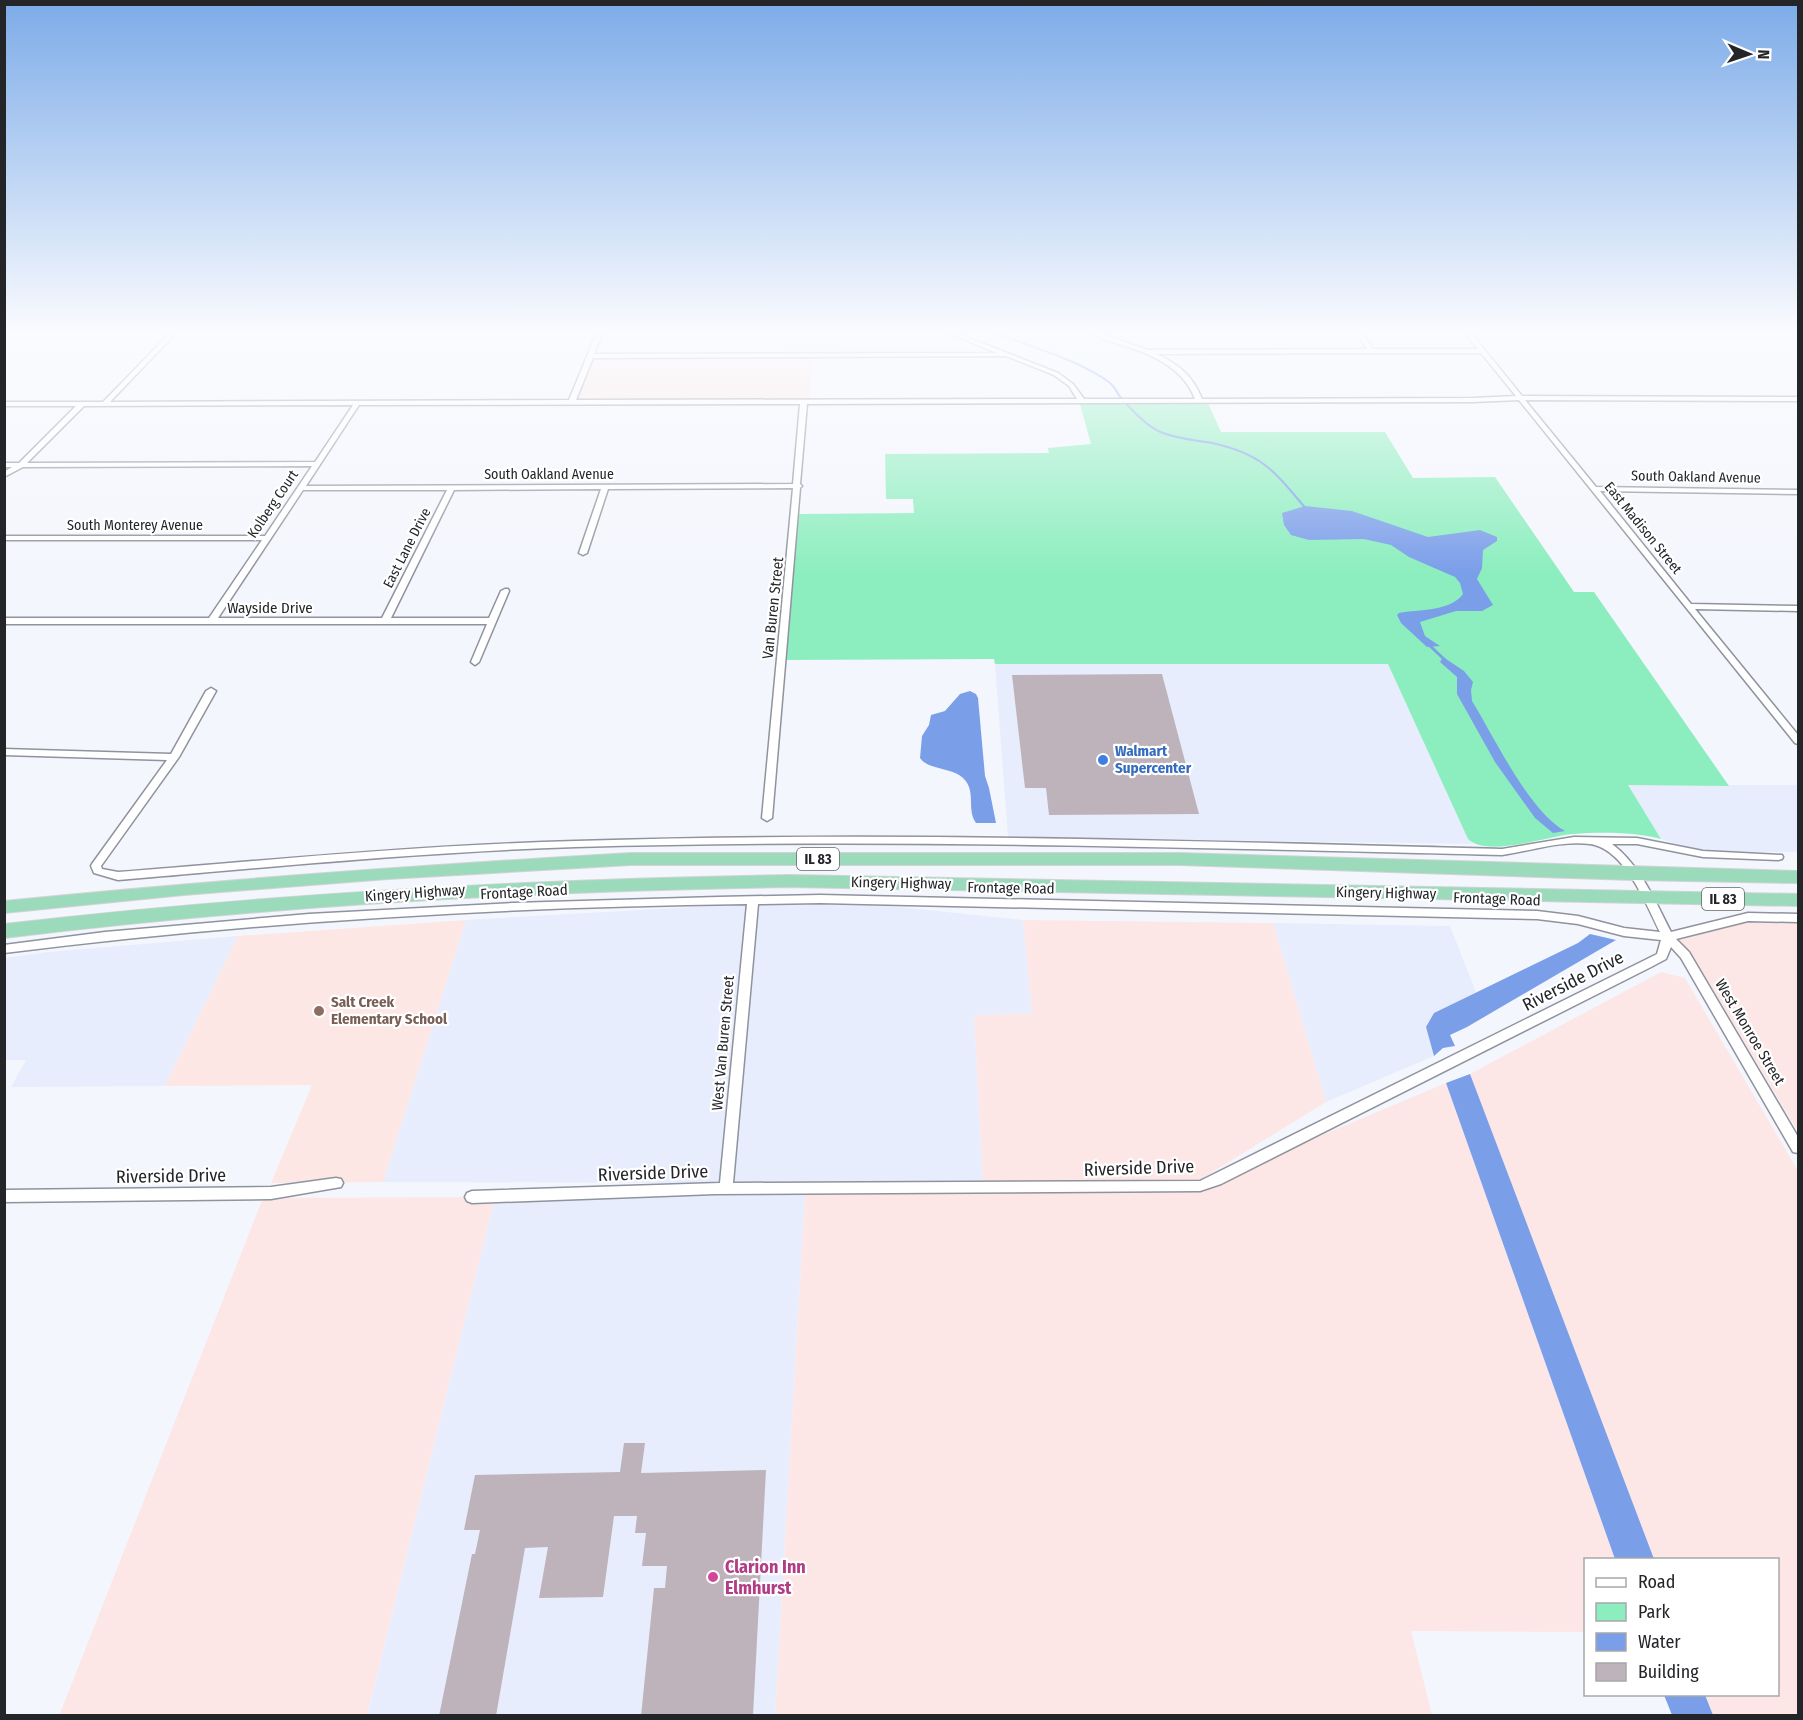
<svg xmlns="http://www.w3.org/2000/svg" width="1803" height="1720" viewBox="0 0 1803 1720" font-family="'Fira Sans Condensed',sans-serif">
<style>
.built{fill:#e7edfc}
.industrial{fill:#fce7e6}
.education{fill:#fce7e5}
.green{fill:#8ceebe}
.water{fill:#7b9ee9}
.lines{fill:none;stroke-linecap:round;stroke-linejoin:round}
.stream-far1{stroke:#7b9ee9;stroke-width:2}
.stream{stroke:#7b9ee9;stroke-width:3}
.building{fill:#beb3ba}
.minor-casing{stroke:#8f939d;stroke-width:3}
.trunk-casing{stroke:#d3d3d4;stroke-width:2}
.minor{fill:#fff;fill-rule:evenodd}
.trunk{fill:#9cdabc;fill-rule:evenodd}
.shop-dot{fill:#3f7fe0;stroke:#fff;stroke-width:2}
.education-dot{fill:#8d6e63;stroke:#fff;stroke-width:2}
.hotel-dot{fill:#d1479c;stroke:#fff;stroke-width:2}
.labels{text-anchor:middle;dominant-baseline:central;stroke-width:4.5;stroke-linejoin:round;paint-order:stroke}
.far-street-label{font-size:14px;fill:#232529;stroke:#fff}
.shield{fill:#fff;stroke:#656669;stroke-width:1.5}
.shield-label{font-size:14px;font-weight:bold;fill:#232529}
.street-label{font-size:15px;fill:#232529;stroke:#fff}
.shop-label{font-size:15px;font-weight:bold;fill:#366cbe;stroke:#fff;text-anchor:start}
.education-label{font-size:15px;font-weight:bold;fill:#785e54;stroke:#fff;text-anchor:start}
.near-street-label{font-size:18px;fill:#232529;stroke:#fff}
.near-hotel-label{font-size:18px;font-weight:bold;fill:#b23c85;stroke:#fff;text-anchor:start}
</style>
<rect width="100%" height="100%" fill="#f4f6fd"/>
<!-- built -->
<path class="built" d="M995,664H1388L1468,839L1475,844L1008,837Z
M1627,785H1798V852H1717L1686,847L1661,839Z
M747,904L719,1183L383,1182L466,920Z
M757,904L890,906L1023,920L1032,1014L974,1015L983,1183H734Z
M1273,923L1450,926L1476,992L1434,1013L1426,1027L1434,1056L1326,1102Z
M238,936L165,1086L11,1087L26,1060H5L4,958L48,952Z
M805,1195L775,1715L367,1716L495,1197Z"/>
<!-- industrial -->
<path class="industrial" d="M1023,920L1273,923L1326,1102L1198,1181L983,1183L974,1015L1032,1014Z
M1754,920L1798,922V1132L1695,960L1676,940Z
M1661,972L1685,978L1798,1171V1715H1713L1705,1695L1778,1694V1560L1654,1559L1470,1074Z
M1446,1083L1615,1559L1586,1560L1585,1632L1411,1631L1432,1715L775,1716L805,1195L1204,1191L1289,1149Z
M495,1197L367,1715L59,1716L263,1198Z"/>
<!-- education -->
<path class="education" d="M813,356L809,400H575L593,357Z
M466,920L383,1182L271,1183L312,1085L165,1086L238,936Z"/>
<!-- green -->
<path class="green" d="M1208,403L1221,432H1385L1413,478L1495,477L1574,592H1594L1729,786L1628,785L1661,839C1634,832 1601,832 1573,834C1547,836 1488,858 1468,839L1388,664H995L994,659L785,660L799,514L914,513L913,499H886L885,454L1049,453L1048,448L1091,444L1080,404Z"/>
<!-- water -->
<path class="water" d="M1305,506L1352,511L1428,537L1480,530L1497,537V541L1483,550L1482,568L1477,579L1493,605L1482,611H1456L1420,622L1425,636L1440,646L1427,647L1401,623L1397,615L1399,613C1419,609 1450,612 1463,594L1460,583L1455,577L1409,557L1391,545L1364,539L1309,540L1291,535L1284,525L1282,513Z
M1443,657L1464,671L1473,682L1471,690L1472,701C1495,738 1528,810 1565,831L1553,833L1535,818L1495,762L1457,694V677L1440,662Z
M970,691L976,694L978,698L985,776L989,788L996,823H976C966,809 977,791 963,778C951,767 928,770 920,758L922,736L929,725L931,715L945,711L960,694Z
M1590,934L1616,940L1467,1027L1450,1035L1455,1046L1443,1048L1434,1056L1426,1027L1434,1013L1578,943Z
M1470,1074L1654,1559H1615L1446,1083Z
M1664,1695H1705L1713,1715H1672Z"/>
<g class="lines">
<!-- stream-far1 -->
<path class="stream-far1" d="M992,332C1025,344 1084,362 1110,383C1115,387 1117,393 1121,398C1132,410 1147,427 1163,433C1178,439 1196,440 1212,443C1263,454 1275,472 1307,510"/>
<!-- stream -->
<path class="stream" d="M1428,644L1445,660"/>
</g>
<!-- building -->
<path class="building" d="M1162,674L1199,814L1049,815L1046,788H1025L1012,675Z
M624,1443H645L641,1473L766,1470L753,1716H641L654,1588H665L667,1566H642L646,1533H635L637,1516H614L603,1597L539,1598L548,1547L525,1548L496,1716H439L472,1554H475L480,1530H464L475,1475L620,1472Z"/>
<g class="lines">
<defs>
<path id="minor" d="M171,332H177L110,402L569,400L597,332H603L594,354L997,353L946,332H954L1058,373L1073,384L1084,399H1195C1182,364 1145,352 1113,342C1105,339 1095,337 1087,332H1096L1148,350L1367,349L1356,332H1362L1373,349H1478L1464,332H1470L1522,396L1798,397V401L1525,400L1596,487L1798,490V494L1600,491L1691,604L1798,606V611L1695,609L1798,735V744L1795,743L1519,400L1473,402L807,404L800,484L802,486L800,488L772,818L767,821L762,818L793,488L608,489L587,553L583,555L579,553L601,489L454,490L391,618H489L501,591L505,589H508L509,591L479,662L475,665L471,662L487,624H4V618H209L262,540H4V536H265L312,466L23,467L4,477V472L12,467H4V463H19L76,406H4V402H103ZM1370,353H1481L1516,396L1473,398L1202,399C1193,376 1178,364 1157,354ZM1006,356L1054,375L1069,386L1077,399L576,400L593,358ZM800,404L793,484L306,486L359,405ZM353,405L315,462L27,463L84,406ZM303,490H447L382,618H218Z
M211,688L216,691L179,757L101,866L102,869L118,872C271,860 423,845 576,841C885,831 1194,841 1502,849L1574,837L1637,838L1703,851L1782,855L1783,857L1782,859L1778,860L1703,857L1637,844H1612C1641,866 1655,901 1671,932L1748,913L1798,914V922L1748,921L1676,939L1689,952L1798,1137V1153L1793,1152L1681,958L1671,947L1666,959L1651,967L1221,1184L1200,1191L715,1194L472,1203L467,1201L465,1197L467,1193L472,1191L720,1183L747,904C499,907 251,922 4,953V945L105,932L309,914L513,903L718,897L820,895L1537,911L1578,916L1624,928L1660,932C1646,904 1625,849 1590,844C1562,840 1530,851 1502,855C1194,848 885,838 576,847C423,852 271,867 118,880L94,873L91,866L92,864L167,760L4,755V749L171,754L206,691ZM820,903L1537,919L1578,924L1624,936L1661,940L1657,954L1643,961L1200,1181L733,1183L758,904Z
M336,1178L341,1179L343,1183L341,1187L271,1199L4,1202V1190L271,1187Z"/>
<path id="trunk" d="M631,853H1179L1798,871V883L1633,880L1179,865H631L388,879L184,895L4,913V901C213,880 422,865 631,853Z
M790,875L1798,894V906L790,887C527,891 266,906 4,938V924C266,894 527,879 790,875Z"/>
</defs>
<!-- minor casing -->
<use href="#minor" class="minor-casing"/>
<!-- trunk casing -->
<use href="#trunk" class="trunk-casing"/>
<!-- minor -->
<use href="#minor" class="minor"/>
<!-- trunk -->
<use href="#trunk" class="trunk"/>
</g>
<!-- sky -->
<linearGradient id="sky" x2="0" y2="1"><stop stop-color="#7cabe8"/><stop offset="0.58" stop-color="#fafbfe"/><stop offset="1" stop-color="#fafbfe" stop-opacity="0"/></linearGradient>
<rect width="1803" height="573" fill="url(#sky)"/>
<!-- markers -->
<circle class="shop-dot" cx="1103" cy="760" r="6"/>
<circle class="education-dot" cx="319" cy="1011" r="6"/>
<circle class="hotel-dot" cx="713" cy="1577" r="6"/>
<g class="labels">
<!-- far-street labels -->
<g class="far-street-label">
<text x="549" y="474">South Oakland Avenue</text>
<text transform="translate(1696 477) rotate(1)">South Oakland Avenue</text>
<text transform="translate(273 504) rotate(-56)">Kolberg Court</text>
<text x="135" y="525">South Monterey Avenue</text>
<text transform="translate(1643 528) rotate(51)">East Madison Street</text>
<text transform="translate(407 548) rotate(-63)">East Lane Drive</text>
</g>
<!-- shield labels -->
<g class="shield">
<rect x="797" y="848" width="42" height="22" rx="4.5"/>
<rect x="1702" y="888" width="42" height="22" rx="4.5"/>
</g>
<g class="shield-label">
<text x="818" y="859">IL 83</text>
<text x="1723" y="899">IL 83</text>
</g>
<!-- street labels -->
<g class="street-label">
<text x="270" y="608">Wayside Drive</text>
<text transform="translate(773 608) rotate(-84)">Van Buren Street</text>
<text transform="translate(901 883) rotate(1)">Kingery Highway</text>
<text transform="translate(1011 888) rotate(1)">Frontage Road</text>
<text transform="translate(524 892) rotate(-3)">Frontage Road</text>
<text transform="translate(415 893) rotate(-4)">Kingery Highway</text>
<text transform="translate(1386 893) rotate(1)">Kingery Highway</text>
<text transform="translate(1497 899) rotate(2)">Frontage Road</text>
<text transform="translate(1750 1032) rotate(59)">West Monroe Street</text>
<text transform="translate(723 1043) rotate(-85)">West Van Buren Street</text>
</g>
<!-- shop labels -->
<g class="shop-label">
<text x="1115" y="751">Walmart<tspan x="1115" dy="17">Supercenter</tspan></text>
</g>
<!-- education labels -->
<g class="education-label">
<text x="331" y="1002">Salt Creek<tspan x="331" dy="17">Elementary School</tspan></text>
</g>
<!-- near-street labels -->
<g class="near-street-label">
<text transform="translate(1573 981) rotate(-27)">Riverside Drive</text>
<text transform="translate(1139 1168) rotate(-2)">Riverside Drive</text>
<text transform="translate(653 1173) rotate(-2)">Riverside Drive</text>
<text transform="translate(171 1176) rotate(-1)">Riverside Drive</text>
</g>
<!-- near-hotel labels -->
<g class="near-hotel-label">
<text x="725" y="1567">Clarion Inn<tspan x="725" dy="21">Elmhurst</tspan></text>
</g>
</g>
<!-- border -->
<rect width="1803" height="1720" fill="none" stroke="#232529" stroke-width="12"/>
<!-- legend -->
<rect x="1584" y="1558" width="195" height="138" fill="#ffffff" stroke="#a7a8a9" stroke-width="1.5"/>
<rect x="1596" y="1578" width="30" height="9" fill="#ffffff" stroke="#a7a8a9" stroke-width="1.5"/>
<text x="1638" y="1588" font-size="18" fill="#232529">Road</text>
<rect x="1596" y="1603" width="30" height="18" fill="#8ceebe" stroke="#a7a8a9" stroke-width="1.5"/>
<text x="1638" y="1618" font-size="18" fill="#232529">Park</text>
<rect x="1596" y="1633" width="30" height="18" fill="#7b9ee9" stroke="#a7a8a9" stroke-width="1.5"/>
<text x="1638" y="1648" font-size="18" fill="#232529">Water</text>
<rect x="1596" y="1663" width="30" height="18" fill="#beb3ba" stroke="#a7a8a9" stroke-width="1.5"/>
<text x="1638" y="1678" font-size="18" fill="#232529">Building</text>
<!-- north arrow -->
<g transform="translate(1749 54) rotate(92)" stroke="#ffffff" stroke-width="4.5" paint-order="stroke">
<path d="M0-4.5L10 22L0 15L-10 22Z" fill="#232529"/>
<text y="-9" font-size="16" font-weight="bold" text-anchor="middle" fill="#232529">N</text>
</g>
</svg>
